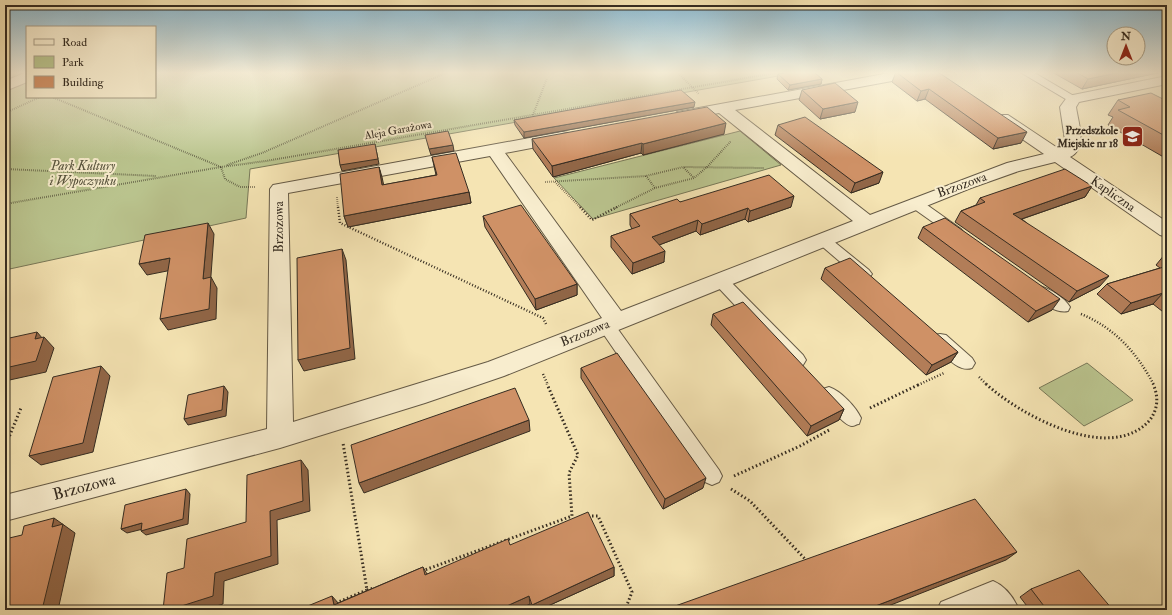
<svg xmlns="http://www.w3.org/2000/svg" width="1172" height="615" viewBox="0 0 1172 615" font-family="'IM FELL Double Pica',serif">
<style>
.green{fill:#bac48e;stroke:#787858}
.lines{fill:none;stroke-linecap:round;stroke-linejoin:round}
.service-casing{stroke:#655a46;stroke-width:2}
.minor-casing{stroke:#655a46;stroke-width:2}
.path-far2{stroke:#352c21;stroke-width:2;stroke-dasharray:0.5 1.5;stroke-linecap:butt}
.path-far1{stroke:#352c21;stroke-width:2.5;stroke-dasharray:1 2;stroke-linecap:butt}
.path{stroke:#352c21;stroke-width:3;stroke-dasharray:1.5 2.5;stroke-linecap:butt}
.service{fill:#f8edce;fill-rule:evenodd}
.minor{fill:#f8edce;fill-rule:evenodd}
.wall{fill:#b27d58;stroke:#352c21}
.shaded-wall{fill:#916647;stroke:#352c21}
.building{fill:#cf9166;stroke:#352c21}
.labels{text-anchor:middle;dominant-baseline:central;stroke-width:4;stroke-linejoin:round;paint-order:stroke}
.far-street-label{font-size:11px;fill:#352c21;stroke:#f8edce}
.far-poi-label{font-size:11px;font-weight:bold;fill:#352c21;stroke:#f8edce;text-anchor:end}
.park-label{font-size:13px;font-style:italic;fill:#56523c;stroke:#f8edce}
.street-label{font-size:13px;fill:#352c21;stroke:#f8edce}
.near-street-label{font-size:16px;fill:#352c21;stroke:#f8edce}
</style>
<rect width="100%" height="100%" fill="#f5e4b3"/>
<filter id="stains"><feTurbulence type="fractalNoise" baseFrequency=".005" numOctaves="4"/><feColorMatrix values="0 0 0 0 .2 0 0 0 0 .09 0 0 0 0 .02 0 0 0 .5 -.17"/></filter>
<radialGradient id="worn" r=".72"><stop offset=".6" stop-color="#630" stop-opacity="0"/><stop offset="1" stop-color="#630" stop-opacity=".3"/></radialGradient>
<!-- green -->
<path class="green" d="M5,72H27V97H155V72H801L250,169L246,218L5,270Z
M740,131L781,165L593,219L554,178Z
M1087,363L1133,400L1084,426L1039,388Z"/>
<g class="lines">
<defs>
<path id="service" d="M1020,72H1033L1079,99L1077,101H1069Z
M915,199L920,200L961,229L963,232L961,235H951L910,206L908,203L910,200Z
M822,234L827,236L869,270L872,274L869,278L864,279L859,278L817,242L815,239L817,236Z
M720,275L725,276L803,355L806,360L803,365L797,367L791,365L715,284L712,280L715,276Z
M1040,286C1050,289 1065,298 1070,307L1068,311C1057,314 1038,302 1032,292L1034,288Z
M606,319L612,321L719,470L722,476L719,482L712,485L705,482L600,329L598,325L600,321Z
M940,334L946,335L972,358L975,363L972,368C958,373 944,354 934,345L932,340L934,335Z
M829,387C841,391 856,407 861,418L859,424C856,424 855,426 852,426C844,426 824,401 820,394L823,389Z
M993,581C1005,586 1014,598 1019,610H993L989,605L977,610H937L941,602Z"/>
<path id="minor" d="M27,72V82L5,91V81Z
M895,72H926L924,75L919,76L735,110L870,215L1007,163L1044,154L996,121L994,118L996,115H1008L1059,149L1062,148L1065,140L1060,107L1068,96L1167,76V84L1079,102L1076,107C1078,122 1088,149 1070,157L1167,222V237L1160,235L1055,162L1019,171L971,188L504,376L425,403L280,448L5,521V495L267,429L270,189L273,185L562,132L568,133L570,137L568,141L505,153L621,311L853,221L719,113L683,120L677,118L675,115L677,112ZM490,156L602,318L488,362L293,422L288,193Z"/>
</defs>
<!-- service casing -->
<use href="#service" class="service-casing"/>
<!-- minor casing -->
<use href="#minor" class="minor-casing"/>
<!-- path-far2 -->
<path class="path-far2" d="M677,72L699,94
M52,97L221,167L266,161L781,72
M5,113L40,97
M533,115L547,78
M227,165L262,153L448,72
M221,167L225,179L240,187H256
M684,168L694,178
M5,169L156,176
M646,176L655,188
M545,182L646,176L683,167L764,168
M555,182L581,208
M337,197L338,208
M5,204L221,167
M615,208L655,188L694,178L707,167L731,141"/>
<!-- path-far1 -->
<path class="path-far1" d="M338,207L340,223L543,318L546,324
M580,207L592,220L617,207
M1081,314C1115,328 1137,353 1154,385
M543,374L548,385
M979,377L987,385
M918,385L944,373"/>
<!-- path -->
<path class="path" d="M986,384C1020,415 1109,464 1149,421C1158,410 1159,397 1153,384
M870,408L920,384
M5,447L21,408
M734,476L800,446L831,429
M731,489L750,501L807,561
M588,516H598L632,592L625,610
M422,571L572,516L569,473L578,455L547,384
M367,590L374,588
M336,603L367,590L343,443"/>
<!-- service -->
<use href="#service" class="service"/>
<!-- minor -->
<use href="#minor" class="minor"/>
</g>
<!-- wall -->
<path class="wall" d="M896,72H938L1021,143L993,149L925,99L917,101L892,82Z
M1052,72H1162L1082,89Z
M778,74L822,79L821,84L788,90L777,79Z
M802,90L855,112L820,119L799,100Z
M1118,100L1167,101V159L1108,125L1113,117L1108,115Z
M694,107L524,138L515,125L514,120Z
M778,125L879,183L851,193L775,135Z
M724,134L643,155L641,153L553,177L533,149L532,139Z
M432,157L469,192L471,203L348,227L344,216L379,167L383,185L436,175Z
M1092,186L1085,197L1022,219L1100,286L1069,302L955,222L961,211L976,205L980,198Z
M680,202L791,207L748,222L745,219L700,235L696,231L659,245L664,262L632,274L611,247V236L632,229L630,225V214Z
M483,216L577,284V295L536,310L485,227Z
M923,227L1052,310L1028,322L918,238Z
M1167,253V315L1153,304L1121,314L1097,294L1107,284L1160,268L1156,265L1165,254Z
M825,268L958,352L951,362L926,375L821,279Z
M713,314L844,409L839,420L807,436L711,325Z
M581,368L703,488L663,509L581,378Z
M510,545L614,567V576L539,610H533L530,604L517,610H298L338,603L423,567L427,574Z
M1031,589L1113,610H1030L1020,597Z"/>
<!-- shaded-wall -->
<path class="shaded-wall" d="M1121,72H1162L1082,89L1088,79Z
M822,79L821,84L788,90L790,85Z
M929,89L925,99L917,101L921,91Z
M695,102L694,107L524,138V132Z
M858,102L855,112L820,119L823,109Z
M726,123L724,134L643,155V144Z
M1027,132L1021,143L993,149L998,138Z
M642,143L641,153L553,177L552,166Z
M375,144L379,164L342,171L340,165Z
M453,145L454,151L431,155L429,149Z
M379,167L382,177L386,196L382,185Z
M883,172L879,183L851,193L855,183Z
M1092,186L1085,197L1007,224L1013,214Z
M469,192L471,203L348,227L344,216Z
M794,196L791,207L748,222L750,211Z
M748,208L745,219L700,235L702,224Z
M698,220L696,231L651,248L652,237Z
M208,223L214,234L210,289L203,279Z
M342,249L346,260L355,359L304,371L298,360Z
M665,251L664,262L632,274L633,263Z
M170,258L177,269L147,275L139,264Z
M1109,276L1100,286L1069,302L1077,291Z
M211,277L217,288L216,319L168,330L160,319Z
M577,284V295L536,310L535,299Z
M1163,293L1153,304L1121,314L1131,303Z
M1060,299L1052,310L1028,322L1036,311Z
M37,332L43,339L44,337L54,348L46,372L5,381V368L35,339Z
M958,352L951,362L926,375L932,365Z
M101,366L110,376L93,452L41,465L29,456Z
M224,386L228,392L226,416L188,425L184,419Z
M844,409L839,420L807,436L811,426Z
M529,420L530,431L364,493L359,483Z
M301,460L308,470L310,511L277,520L278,564L224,581L223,604L203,610H169L215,573L270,511Z
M706,478L703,488L663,509L665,499Z
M186,489L190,494L188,524L146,535L141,531Z
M54,518L75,533L58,610H42L52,527Z
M142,523L147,528L127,533L121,529Z
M1017,552L1006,560L878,610H865Z
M614,567V576L539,610H533L532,605Z
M332,596L339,604L334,605Z
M529,596L530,604L517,610H498Z"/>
<!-- building -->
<path class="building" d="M791,72H814L822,79L790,85L778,74Z
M896,72H938L1027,132L998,138L929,89L921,91Z
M1076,72H1121L1088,79Z
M835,83L858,102L823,109L802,90Z
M681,90L695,102L524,132L514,120Z
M1151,93L1167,101V137L1118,110L1130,107L1118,100Z
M707,107L726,123L643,144L642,143L552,166L532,139Z
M805,117L883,172L855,183L778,125Z
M448,131L453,145L429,149L425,135Z
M375,144L378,159L340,165L338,150Z
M456,153L469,192L344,216L340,174L379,167L382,185L437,175L432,157Z
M1065,169L1092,186L1013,214L1109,276L1077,291L961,211L985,202L980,198Z
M769,175L794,196L750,211L748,208L702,224L698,220L652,237L665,251L633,263L611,236L640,226L630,214L677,199L680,202Z
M521,205L577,284L535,299L483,216Z
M945,218L1060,299L1036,311L923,227Z
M208,223L203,279L211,277L209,309L160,319L170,258L139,264L145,235Z
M342,249L350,348L298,360L297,258Z
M850,258L958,352L932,365L825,268Z
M1167,266V296L1163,293L1131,303L1107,284Z
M743,302L844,409L811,426L713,314Z
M37,332L35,339L44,337L36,361L5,368V339Z
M617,353L706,478L665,499L581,368Z
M101,366L83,443L29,456L53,377Z
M224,386L222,410L184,419L188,395Z
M515,388L529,420L359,483L351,445Z
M301,460L303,501L270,511L271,556L215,573L213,596L169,610H163L167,573L184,568L187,539L246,522L247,475Z
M186,489L183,519L141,531L142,523L121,529L125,505Z
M975,499L1017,552L865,610H664Z
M588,512L614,567L532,605L529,596L498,610H298L332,596L334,605L423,567L425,575L508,539L510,545Z
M54,518L52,527L63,524L42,610H5V539L22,535L24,526Z
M1079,570L1113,610H1047L1031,589Z"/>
<!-- sky -->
<linearGradient id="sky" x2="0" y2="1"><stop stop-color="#89b8d0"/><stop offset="0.46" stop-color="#faf3dd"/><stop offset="1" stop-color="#faf3dd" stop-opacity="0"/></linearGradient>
<rect width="1172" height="158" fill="url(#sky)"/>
<!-- icons -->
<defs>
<symbol id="school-square" viewBox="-11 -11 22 22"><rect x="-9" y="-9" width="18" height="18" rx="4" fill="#8f2418" stroke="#f8edce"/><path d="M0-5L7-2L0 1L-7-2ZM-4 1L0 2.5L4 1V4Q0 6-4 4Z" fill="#fff"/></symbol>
</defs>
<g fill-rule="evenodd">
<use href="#school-square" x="1120" y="124" width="25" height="25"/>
</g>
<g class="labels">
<!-- far-street labels -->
<g class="far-street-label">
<text transform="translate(398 130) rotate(-10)">Aleja Garażowa</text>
</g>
<!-- far-poi labels -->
<g class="far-poi-label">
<text x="1118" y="130">Przedszkole<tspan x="1118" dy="13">Miejskie nr 18</tspan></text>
</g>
<!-- park labels -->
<g class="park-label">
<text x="83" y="166">Park Kultury<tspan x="83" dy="15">i Wypoczynku</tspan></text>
</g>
<!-- street labels -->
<g class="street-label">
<text transform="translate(962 185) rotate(-20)">Brzozowa</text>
<text transform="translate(1113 194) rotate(35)">Kapliczna</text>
<text transform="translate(279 227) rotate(-90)">Brzozowa</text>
<text transform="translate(585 333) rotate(-22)">Brzozowa</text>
</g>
<!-- near-street labels -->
<g class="near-street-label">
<text transform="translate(84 487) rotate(-15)">Brzozowa</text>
</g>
</g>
<!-- margin -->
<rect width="1172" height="615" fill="none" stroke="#f5e4b3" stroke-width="20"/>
<rect x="6" y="6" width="1160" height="603" fill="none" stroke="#352c21" stroke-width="2"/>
<rect x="10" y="10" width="1152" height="595" fill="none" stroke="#352c21"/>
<!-- legend -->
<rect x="26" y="26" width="130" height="72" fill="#f8edce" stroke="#aaa089"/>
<rect x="34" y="39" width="20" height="6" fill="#f8edce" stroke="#aaa089"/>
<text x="62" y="46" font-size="12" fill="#352c21">Road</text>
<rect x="34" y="56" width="20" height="12" fill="#bac48e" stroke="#aaa089"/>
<text x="62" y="66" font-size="12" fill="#352c21">Park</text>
<rect x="34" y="76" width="20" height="12" fill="#cf9166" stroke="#aaa089"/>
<text x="62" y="86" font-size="12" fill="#352c21">Building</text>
<!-- north arrow -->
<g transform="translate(1126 46)"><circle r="19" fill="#f8edce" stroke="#aaa089"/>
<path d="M0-3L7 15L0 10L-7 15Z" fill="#8f2418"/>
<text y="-6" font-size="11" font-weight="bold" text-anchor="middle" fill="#352c21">N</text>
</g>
<rect width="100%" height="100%" filter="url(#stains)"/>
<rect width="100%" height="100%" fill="url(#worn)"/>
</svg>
